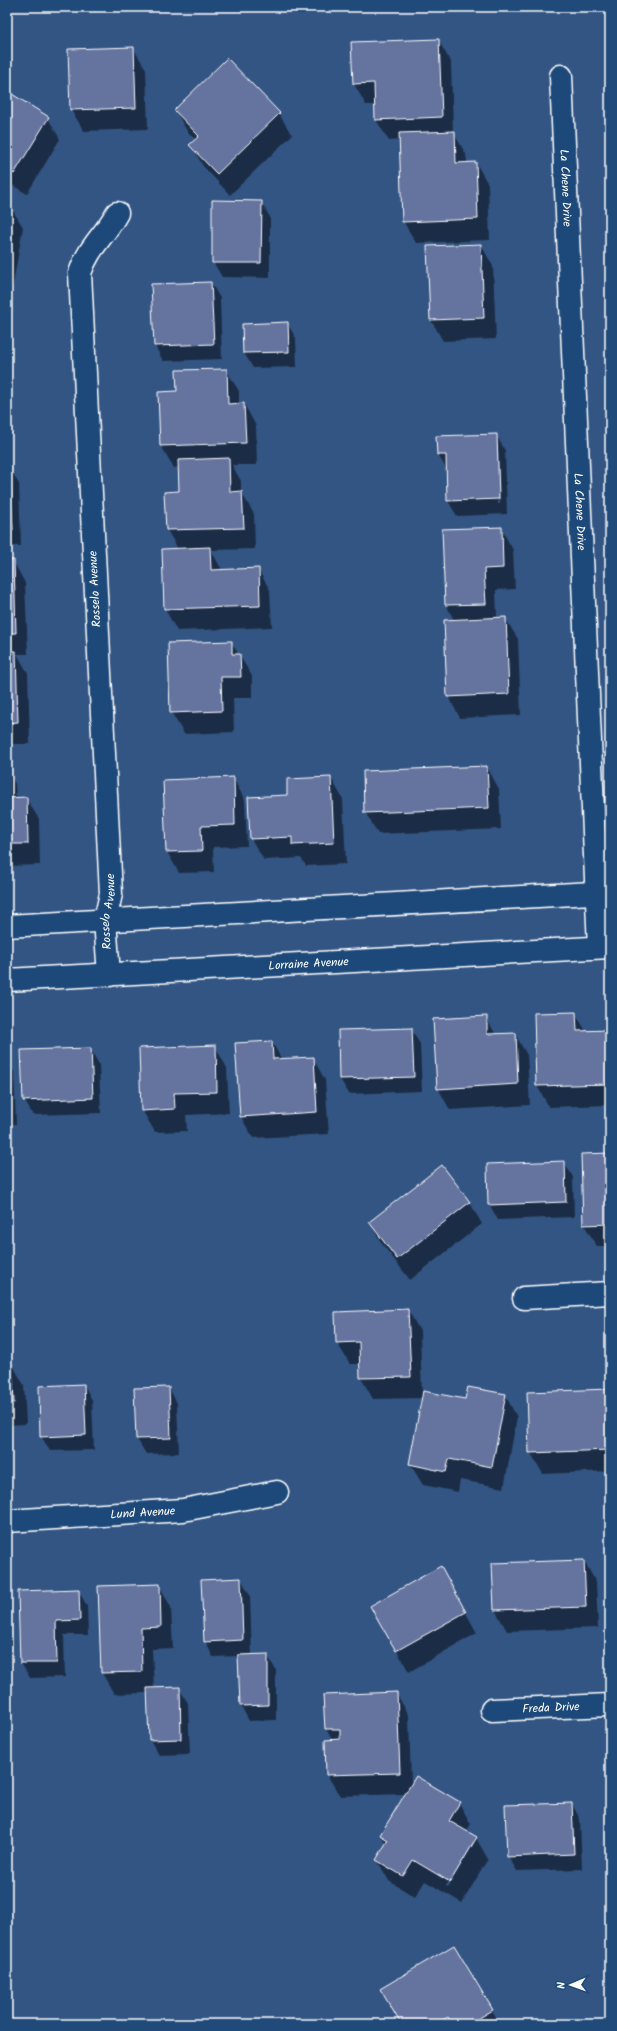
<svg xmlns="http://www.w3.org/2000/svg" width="617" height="2031" viewBox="0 0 617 2031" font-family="Kalam,sans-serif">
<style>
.shadow{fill:#0007;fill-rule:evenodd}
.building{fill:#65739f;stroke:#fff}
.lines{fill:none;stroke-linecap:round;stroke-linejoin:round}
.minor-casing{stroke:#fff;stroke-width:25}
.tertiary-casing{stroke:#fff;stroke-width:25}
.minor{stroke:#1f4a7a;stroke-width:22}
.tertiary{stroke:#1f4a7a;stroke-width:22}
.labels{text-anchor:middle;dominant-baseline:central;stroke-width:4;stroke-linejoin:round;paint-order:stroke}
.street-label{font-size:12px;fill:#fff;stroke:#1f4a7a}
</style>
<rect width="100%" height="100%" fill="#335584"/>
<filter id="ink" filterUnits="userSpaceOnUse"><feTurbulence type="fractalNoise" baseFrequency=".025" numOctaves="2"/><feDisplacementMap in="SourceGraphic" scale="8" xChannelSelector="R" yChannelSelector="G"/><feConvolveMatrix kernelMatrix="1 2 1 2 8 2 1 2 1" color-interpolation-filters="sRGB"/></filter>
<g filter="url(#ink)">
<!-- shadow -->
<path class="shadow" d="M438,40L451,62L453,132L466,154L467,163H476L488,184L490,240L416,243L403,221L401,140L389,141L376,120V105H366L354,84Z
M133,48L146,69L148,129L84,131L71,110Z
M227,59L279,114L292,135L230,195L203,166L191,145L196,140L187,131L175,110Z
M7,92L48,118L60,139L27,194L7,182Z
M261,202L270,217V278L222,277L213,262Z
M7,205L10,206L23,227L11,296L7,295Z
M481,245L493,266L496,339L443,341L431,320Z
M211,283L220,298L222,359L163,361L155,346Z
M287,323L296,338L297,367L253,368L244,353L243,325Z
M226,370L239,391V404H244L256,426L257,465H232L241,481V492L254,514L255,549L211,550L222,570L258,569L270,590L272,627L177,631L165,609L163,550L178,549L167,530L165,493L180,492L179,467L174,468L161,446L160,393L178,392Z
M496,435L505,450L507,514L457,516L448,501L447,470L438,455ZM496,449H498L500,504H498Z
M7,469H10L19,484L21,546H7Z
M501,528L513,550L515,589L496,590L497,618H505L518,639L521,715L460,718L448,696L454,620L446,605L443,530Z
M7,561H13L25,583L28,654H17L28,673L30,744H7Z
M231,642L252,676V698H233L234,732L184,734L171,712Z
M487,767L499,789L501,829L378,834L365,812Z
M7,770L15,784L16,798H26L39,819L40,865L7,866Z
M233,778L245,800L247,846L213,847L214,872L179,873L167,852Z
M331,778L343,799L346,864L306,866L301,858L264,860L251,839L288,796Z
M575,1013L586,1031H610V1105L549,1107L537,1086Z
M486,1017L496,1035L515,1034L527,1055L530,1105L450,1110L438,1088Z
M411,1029L420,1044L422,1091L349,1094L340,1079Z
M272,1042L282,1060L313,1058L325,1080L329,1134L253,1138L241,1117Z
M215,1046L227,1068L229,1113L186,1115L187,1131L155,1132L142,1110Z
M90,1049L99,1064L101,1113L33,1115L24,1100Z
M7,1059L14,1072L16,1124H7Z
M610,1154V1246H597L584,1225L582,1155Z
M564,1162L573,1177L574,1217L498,1220L489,1204Z
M442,1167L470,1203L482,1224L410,1280L382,1244L370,1223Z
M408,1310L420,1331L422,1396L466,1400L505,1395L517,1417L504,1488L460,1480L458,1492L423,1485L410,1464L423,1398L373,1399L361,1378V1364H350L337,1343Z
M7,1364H12L24,1385L26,1424L7,1425Z
M84,1385L92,1400L94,1450L50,1451L41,1436Z
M169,1388L177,1403L179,1453L146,1454L137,1439Z
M610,1390V1471L543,1474L530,1452Z
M584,1561L596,1582L598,1628L507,1631L495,1610Z
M241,1579L250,1595L252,1656L267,1655L276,1670V1720L249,1721L241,1706L239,1656L213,1657L205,1641Z
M159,1585L171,1607L173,1648L152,1649L154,1689L179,1688L188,1703L190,1754L159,1755L150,1740L149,1693L114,1694L102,1673Z
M453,1589L477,1633L409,1672L372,1607Z
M78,1590L87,1606L88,1635H64L65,1677L30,1678L21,1663L19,1592Z
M7,1616L10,1621L12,1671H7Z
M396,1693L409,1715L411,1785L459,1803L471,1824L466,1832L476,1838L488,1859L462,1903L425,1881L415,1897L389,1881L377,1860L386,1844L381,1835L406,1794L340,1796L327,1775L326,1741L332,1740L326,1729L324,1696ZM470,1847H472L448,1887L446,1886Z
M572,1804L580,1819L582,1869L517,1871L508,1856Z
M454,1946L500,2024H402Z"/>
<!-- building -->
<path class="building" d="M439,39L442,117L375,120L374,83L353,84L351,42Z
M134,47L136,108L70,110L68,49Z
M227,58L280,113L217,174L189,145L199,136L174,110Z
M7,91L49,117L14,174L7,169Z
M455,131L456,163L476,162L478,219L402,222L399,133Z
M212,200L262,201L261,263H212Z
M7,204L11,205L7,228Z
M481,244L484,318L430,320L427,246Z
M211,282L214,344L154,346L151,284Z
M288,322L289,352L243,353L242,324Z
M227,369L228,404L244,403L246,443L160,446L158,392L177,391L176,370Z
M497,434L499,499L447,501L446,455H437L436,436Z
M229,458L230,492L242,491L244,528L166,530L164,492L179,491L178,460Z
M7,468H10L13,531H7Z
M502,527L503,568L484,569L486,604L445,605L442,529Z
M210,547L211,570L259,568L260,606L164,609L162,549Z
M7,560H14L16,633H7Z
M506,617L509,694L447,697L444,620Z
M232,641V654H240L241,677H221L222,711L170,713L168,643Z
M7,651H16L18,722L7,723Z
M487,766L489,808L364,813L363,771Z
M234,777L235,825L201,826L202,851L166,852L163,780Z
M331,777L334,843L292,845V837L250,839L248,797L287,795V779Z
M27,797L28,844H7V798Z
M576,1012L577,1031L610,1030V1084L536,1086L534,1013Z
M487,1016V1034L516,1033L518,1084L437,1089L433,1019Z
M412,1028L414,1077L339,1079L338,1030Z
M272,1041L273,1059L314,1057L317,1112L240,1117L235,1043Z
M216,1045L217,1092L174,1093L175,1109L141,1111L139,1048Z
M91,1048L93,1098L23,1101L21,1050Z
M610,1153V1224L583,1225L581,1154Z
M565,1161L566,1202L488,1205L487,1164Z
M442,1165L470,1202L397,1259L369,1222Z
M408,1309L411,1377L360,1378L359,1342L336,1343L335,1312Z
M7,1363H12L14,1403H7Z
M84,1384L86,1435L40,1437L39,1386Z
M169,1387L171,1438L136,1439L134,1388Z
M468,1387L506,1394L492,1467L449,1459L446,1472L409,1464L423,1391L465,1399Z
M610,1389V1450L529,1453L527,1392Z
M584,1560L586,1607L494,1610L492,1563Z
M441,1566L466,1612L396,1651L370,1606Z
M241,1578L243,1640L204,1642L201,1580Z
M160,1584L161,1627L141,1628L142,1672L101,1673L98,1586Z
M79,1589L80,1620L56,1621L57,1663H20L18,1591Z
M268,1654V1705L240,1706L238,1655Z
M180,1687L181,1739L149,1740L147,1688Z
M397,1692L400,1773L326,1775L325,1740L340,1739V1729H325L323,1695Z
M416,1776L460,1802L449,1821L477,1837L450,1882L413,1860L403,1876L376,1860L388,1840L380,1835Z
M572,1803L574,1854L507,1857L505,1805Z
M454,1945L493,2010L469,2024H452L448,2017L436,2024H401L380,1989Z"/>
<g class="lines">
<defs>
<g id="minor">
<path id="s1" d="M561,76L599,947"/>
<path id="s2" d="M109,975L105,920L111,894L80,273C89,246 104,237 117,213"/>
<path d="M524,1298L610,1293"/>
<path id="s3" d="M7,1521L183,1510L277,1492"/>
<path id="s4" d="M492,1710L610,1705"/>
</g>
<g id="tertiary">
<path d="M7,926L610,892"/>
<path id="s5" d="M7,980L610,947"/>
</g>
</defs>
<!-- minor casing -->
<use href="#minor" class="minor-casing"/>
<!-- tertiary casing -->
<use href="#tertiary" class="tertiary-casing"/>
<!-- minor -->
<use href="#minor" class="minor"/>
<!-- tertiary -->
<use href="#tertiary" class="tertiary"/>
</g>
</g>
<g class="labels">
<!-- street labels -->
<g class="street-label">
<text stroke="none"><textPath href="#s1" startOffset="112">La Chene Drive</textPath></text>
<text stroke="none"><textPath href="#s1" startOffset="436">La Chene Drive</textPath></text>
<text transform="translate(95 589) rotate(-93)">Rosselo Avenue</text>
<text stroke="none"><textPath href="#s2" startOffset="64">Rosselo Avenue</textPath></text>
<text stroke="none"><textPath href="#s5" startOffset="302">Lorraine Avenue</textPath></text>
<text stroke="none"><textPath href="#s3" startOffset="136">Lund Avenue</textPath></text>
<text stroke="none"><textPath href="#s4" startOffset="59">Freda Drive</textPath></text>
</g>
</g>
<!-- margin -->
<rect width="617" height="2031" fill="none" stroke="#1f4a7a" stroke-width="24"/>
<rect x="12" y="12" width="593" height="2007" fill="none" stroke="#fff" stroke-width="1.5" filter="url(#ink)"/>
<!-- north arrow -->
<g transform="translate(571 1985) rotate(268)" stroke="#1f4a7a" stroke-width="3" paint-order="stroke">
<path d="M0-3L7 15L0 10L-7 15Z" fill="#ffffff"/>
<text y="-6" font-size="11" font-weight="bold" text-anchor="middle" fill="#ffffff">N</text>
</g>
</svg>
